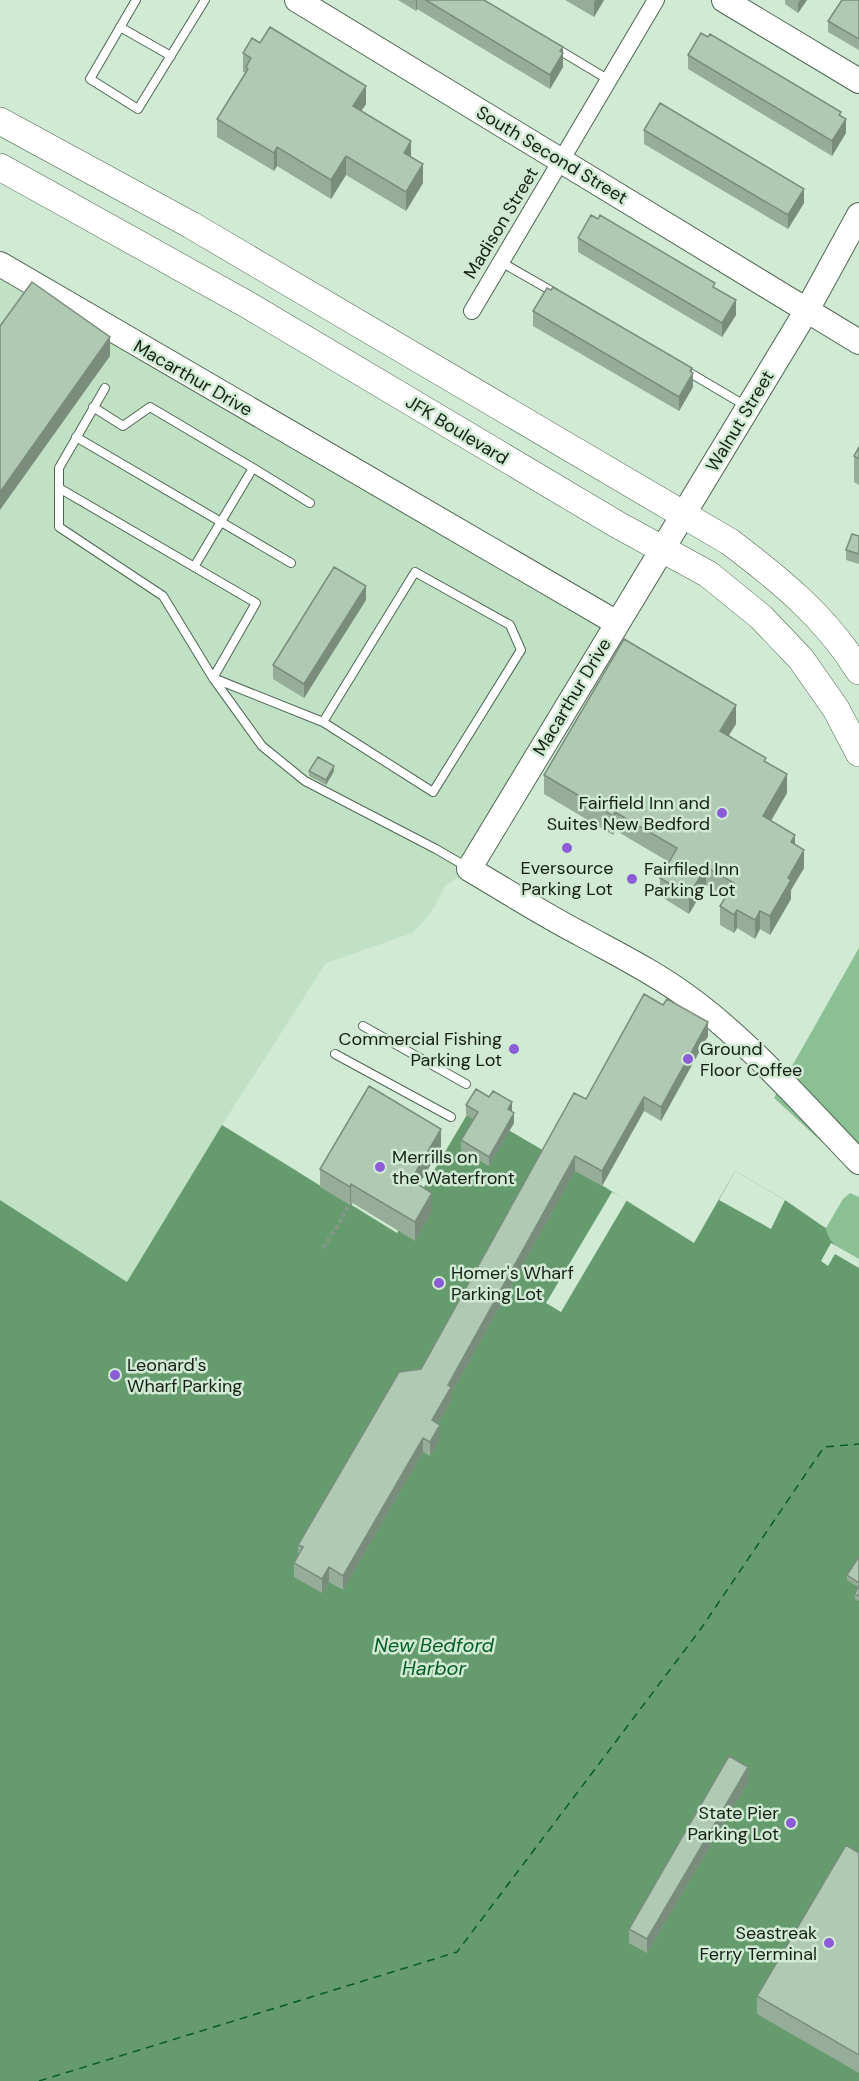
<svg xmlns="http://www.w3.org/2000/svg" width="859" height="2081" viewBox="0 0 859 2081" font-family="'DM Sans',sans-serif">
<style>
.built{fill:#c1e1c5}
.green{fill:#8ac092}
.water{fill:#669b6e}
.pier{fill:#d0ead3}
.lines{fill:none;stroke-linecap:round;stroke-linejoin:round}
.ferry{stroke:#065d24;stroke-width:1.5;stroke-dasharray:8 6;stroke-linecap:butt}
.lane-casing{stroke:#506653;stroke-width:10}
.street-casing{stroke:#506653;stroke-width:18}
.secondary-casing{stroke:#506653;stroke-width:26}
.primary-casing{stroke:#506653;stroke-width:28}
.path{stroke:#849887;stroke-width:4;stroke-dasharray:4.5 3;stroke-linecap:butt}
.lane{stroke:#fff;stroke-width:8}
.street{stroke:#fff;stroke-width:16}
.secondary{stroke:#fff;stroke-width:24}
.primary{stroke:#fff;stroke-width:27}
.wall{fill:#96ad99}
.shaded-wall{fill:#7a8d7d}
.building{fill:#afc9b2;stroke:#7a8d7d;stroke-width:1.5}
.poi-dot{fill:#8b5cd5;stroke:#d0ead3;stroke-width:2}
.labels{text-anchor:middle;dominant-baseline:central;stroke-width:5;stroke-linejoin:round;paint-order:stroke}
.street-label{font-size:18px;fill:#151f16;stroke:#d0ead3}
.poi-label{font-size:18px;fill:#151f16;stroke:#d0ead3;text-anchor:start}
.water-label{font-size:20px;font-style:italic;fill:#065d24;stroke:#d0ead3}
</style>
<rect width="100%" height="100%" fill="#d0ead3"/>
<!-- built -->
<path class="built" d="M0,264L617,623L469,869L445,886L435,906L423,922L412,933L326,963L222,1125L297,1170L0,1467L116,1275L0,1200Z"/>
<!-- green -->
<path class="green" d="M859,948V1176L774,1098Z
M850,1193L859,1197V1259C843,1250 830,1247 826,1228L843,1199Z"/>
<!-- water -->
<path class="water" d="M471,1108L592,1179L694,1243L735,1171L785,1200L821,1225L826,1228C830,1247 843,1250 859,1259V2081H0V1200L127,1282L222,1125L397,1233Z"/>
<!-- pier -->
<path class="pier" d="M735,1171L785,1200L771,1229L719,1200Z
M612,1192L627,1200L561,1312L546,1303Z
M831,1243L859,1259V1268L835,1254L828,1266L821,1261Z"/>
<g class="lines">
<!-- ferry -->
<path class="ferry" d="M39,2081L457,1952L700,1630L824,1447L859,1444"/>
<defs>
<path id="lane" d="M136,0L90,79L138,109L205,0
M120,27L171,56
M554,47L609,80
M501,262L555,293
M685,370L746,406
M105,388L59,468V527L163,596L213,678L262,746L305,781L436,849L467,867
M93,407L123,426L150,407L253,468L194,567
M76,437L291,563
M253,468L310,503
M59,488L256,603L213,678
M213,678L323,722L433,792L521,650L510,625L415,572L323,722
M363,1026L466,1084
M335,1054L451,1117"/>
<path id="street" d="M472,311L656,0"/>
<path id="secondary" d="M297,0L859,342
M724,0L859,81
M859,215L807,310L469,869C505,890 541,913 579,933C615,953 652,971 685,995C747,1039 806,1107 859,1162
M0,264L617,623"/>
<path id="primary" d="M0,121L191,225L730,542C779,579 826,617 859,671
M0,167L248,305L618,525L708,574L761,617L801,659L836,709L859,753"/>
</defs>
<!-- lane casing -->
<use href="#lane" class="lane-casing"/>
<!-- street casing -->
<use href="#street" class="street-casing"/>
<!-- secondary casing -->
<use href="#secondary" class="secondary-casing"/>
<!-- primary casing -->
<use href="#primary" class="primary-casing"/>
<!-- path -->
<path class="path" d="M342,1217L351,1202
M323,1248L344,1216"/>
<!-- lane -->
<use href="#lane" class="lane"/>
<!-- street -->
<use href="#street" class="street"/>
<!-- secondary -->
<use href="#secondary" class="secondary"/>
<!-- primary -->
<use href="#primary" class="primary"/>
</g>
<!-- wall -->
<path class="wall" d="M398,0H484L563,47V67L550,89L417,9L416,11Z
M565,0H604L594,17Z
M785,0H807L798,13L785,4Z
M859,0V50L828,32V21Z
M243,53L366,104L361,111L411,157L423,183L406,211L346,175L331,199L277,166L274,171L217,137V119L246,73L243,72Z
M688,55L841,116L846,133L832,156L688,69Z
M644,130L804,203L788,229L644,144Z
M578,238L715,288L736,315L722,337L578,252Z
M533,311L692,372L693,387L679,411L533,326Z
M859,447V485L854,482V456Z
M859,536V564L846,560V550Z
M366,600L304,698L273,679V665Z
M736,724L729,735L766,762L787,793L771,821L795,844L804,868L791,890V899L770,935L760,929L755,939L737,928L734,933L720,925V906L726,897L706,885L689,914L660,896V878L669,862L615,830L613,835L544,794V775Z
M309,771H334L326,785L309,776Z
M708,1036L661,1121L644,1111L602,1186L575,1171L451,1394V1401L438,1424L440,1439L430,1456L423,1452L343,1590L329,1582L322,1593L294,1577V1563L298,1556V1545L421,1369L586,1099Z
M466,1105L512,1112L514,1123L489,1166L461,1150V1140L473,1119L466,1115Z
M441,1147L419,1185L432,1211L415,1241L351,1202L350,1205L320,1187V1169Z
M859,1558V1601L855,1599V1594L858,1587L847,1580V1575Z
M748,1782L647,1953L629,1943V1929Z
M859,1853V2073L757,2014V1996Z"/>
<!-- shaded-wall -->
<path class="shaded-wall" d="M416,0H417V9L416,11Z
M595,0H604L594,17V3Z
M800,0H807L798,13V3Z
M563,47V67L550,89V75Z
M366,86V104L353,124V106Z
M846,119V133L832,156V141Z
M411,141V160L404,153Z
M277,147V166L274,171V153Z
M346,156V175L331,199V180Z
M423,164V183L406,211V192Z
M804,189V203L788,229V215Z
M736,300V315L722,337V323Z
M110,337V356L0,510V492Z
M692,368V376L693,373V387L679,411V397Z
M366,586V600L304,698V684Z
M736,705V724L720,749V731Z
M334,766V771L326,785V780Z
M787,774V793L763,834V816Z
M615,812V830L613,835V816Z
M795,835V853L791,842Z
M804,850V868L791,890V899L770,935V916L788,878Z
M706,867V885L689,914V895Z
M737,910V928L734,933V915Z
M760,911V929L755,939V920Z
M708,1022V1036L661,1121V1107Z
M644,1097V1111L602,1186V1171Z
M512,1102V1112L508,1109Z
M514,1113V1123L489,1166V1157Z
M441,1129V1147L411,1198V1180Z
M575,1156V1171L451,1394V1401L432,1434V1420L448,1385Z
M351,1184V1202L350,1205V1187Z
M432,1193V1211L415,1241V1222Z
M440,1425V1439L430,1456V1442Z
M423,1438V1452L343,1590V1576Z
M329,1567V1582L322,1593V1579Z
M748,1767V1782L647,1953V1939Z"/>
<!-- building -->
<path class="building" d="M426,0H484L563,47L560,51L563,53L550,75Z
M842,0H859V39L828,21Z
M270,27L366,86L353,106L411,141L404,153L423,164L406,192L346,156L331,180L277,147L274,153L217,119L248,69L246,67L251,58L243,53L252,38L260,43Z
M701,33L708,37L710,34L841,112L839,115L846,119L832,141L688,55Z
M660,103L804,189L788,215L644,130Z
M591,215L598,219L600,215L715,283L713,287L736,300L722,323L578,238Z
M32,282L110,337L0,492V326Z
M553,287L692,368L690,371L693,373L679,397L533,311L547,288L551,290Z
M859,447V459L854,456Z
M852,534L859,536V554L846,550Z
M334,567L366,586L304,684L273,665Z
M624,639L736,705L720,731L766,758L764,761L787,774L763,816L795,835L791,842L804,850L788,878L791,880L770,916L760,911L755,920L737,910L734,915L720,906L734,883L706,867L689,895L660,878L677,848L615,812L613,816L544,775Z
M318,757L334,766L326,780L309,771Z
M644,994L663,1005L667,999L708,1022L661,1107L644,1097L602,1171L575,1156L448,1385L451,1387L432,1420L440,1425L430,1442L423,1438L343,1576L329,1567L322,1579L294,1563L303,1547L298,1545L399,1372L421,1369L574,1093L586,1099Z
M369,1086L441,1129L411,1180L432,1193L415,1222L351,1184L350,1187L320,1169Z
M476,1089L489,1097L493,1091L512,1102L508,1109L514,1113L489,1157L461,1140L478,1112L466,1105Z
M858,1558H859V1583L847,1575Z
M859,1585V1596L855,1594Z
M729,1756L748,1767L647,1939L629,1929Z
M846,1845L859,1853V2055L757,1996Z"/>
<!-- markers -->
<g class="poi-dot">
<circle cx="722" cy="813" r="6"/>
<circle cx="567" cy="848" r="6"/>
<circle cx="632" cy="879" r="6"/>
<circle cx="514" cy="1049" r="6"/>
<circle cx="688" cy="1059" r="6"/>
<circle cx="380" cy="1167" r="6"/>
<circle cx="439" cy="1283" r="6"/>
<circle cx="115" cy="1375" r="6"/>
<circle cx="791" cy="1823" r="6"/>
<circle cx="829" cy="1943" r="6"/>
</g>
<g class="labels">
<!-- street labels -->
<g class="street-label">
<text transform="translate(552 155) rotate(31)">South Second Street</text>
<text transform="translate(501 223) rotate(-59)">Madison Street</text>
<text transform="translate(193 378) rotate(30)">Macarthur Drive</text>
<text transform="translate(740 421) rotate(-59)">Walnut Street</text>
<text transform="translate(457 430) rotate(31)">JFK Boulevard</text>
<text transform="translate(572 697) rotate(-59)">Macarthur Drive</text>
</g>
<!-- poi labels -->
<g class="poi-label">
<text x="710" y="803" text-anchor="end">Fairfield Inn and<tspan x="710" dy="21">Suites New Bedford</tspan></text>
<text x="567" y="868" text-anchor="middle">Eversource<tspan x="567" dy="21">Parking Lot</tspan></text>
<text x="644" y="869">Fairfiled Inn<tspan x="644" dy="21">Parking Lot</tspan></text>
<text x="502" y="1039" text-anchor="end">Commercial Fishing<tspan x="502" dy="21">Parking Lot</tspan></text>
<text x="700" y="1049">Ground<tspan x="700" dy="21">Floor Coffee</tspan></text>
<text x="392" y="1157">Merrills on<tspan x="392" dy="21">the Waterfront</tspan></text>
<text x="451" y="1273">Homer's Wharf<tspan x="451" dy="21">Parking Lot</tspan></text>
<text x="127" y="1365">Leonard's<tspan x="127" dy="21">Wharf Parking</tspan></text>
<text x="779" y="1813" text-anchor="end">State Pier<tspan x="779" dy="21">Parking Lot</tspan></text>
<text x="817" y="1933" text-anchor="end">Seastreak<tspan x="817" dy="21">Ferry Terminal</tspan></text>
</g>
<!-- water labels -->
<g class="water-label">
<text x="434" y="1645">New Bedford<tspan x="434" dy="23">Harbor</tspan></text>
</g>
</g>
</svg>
